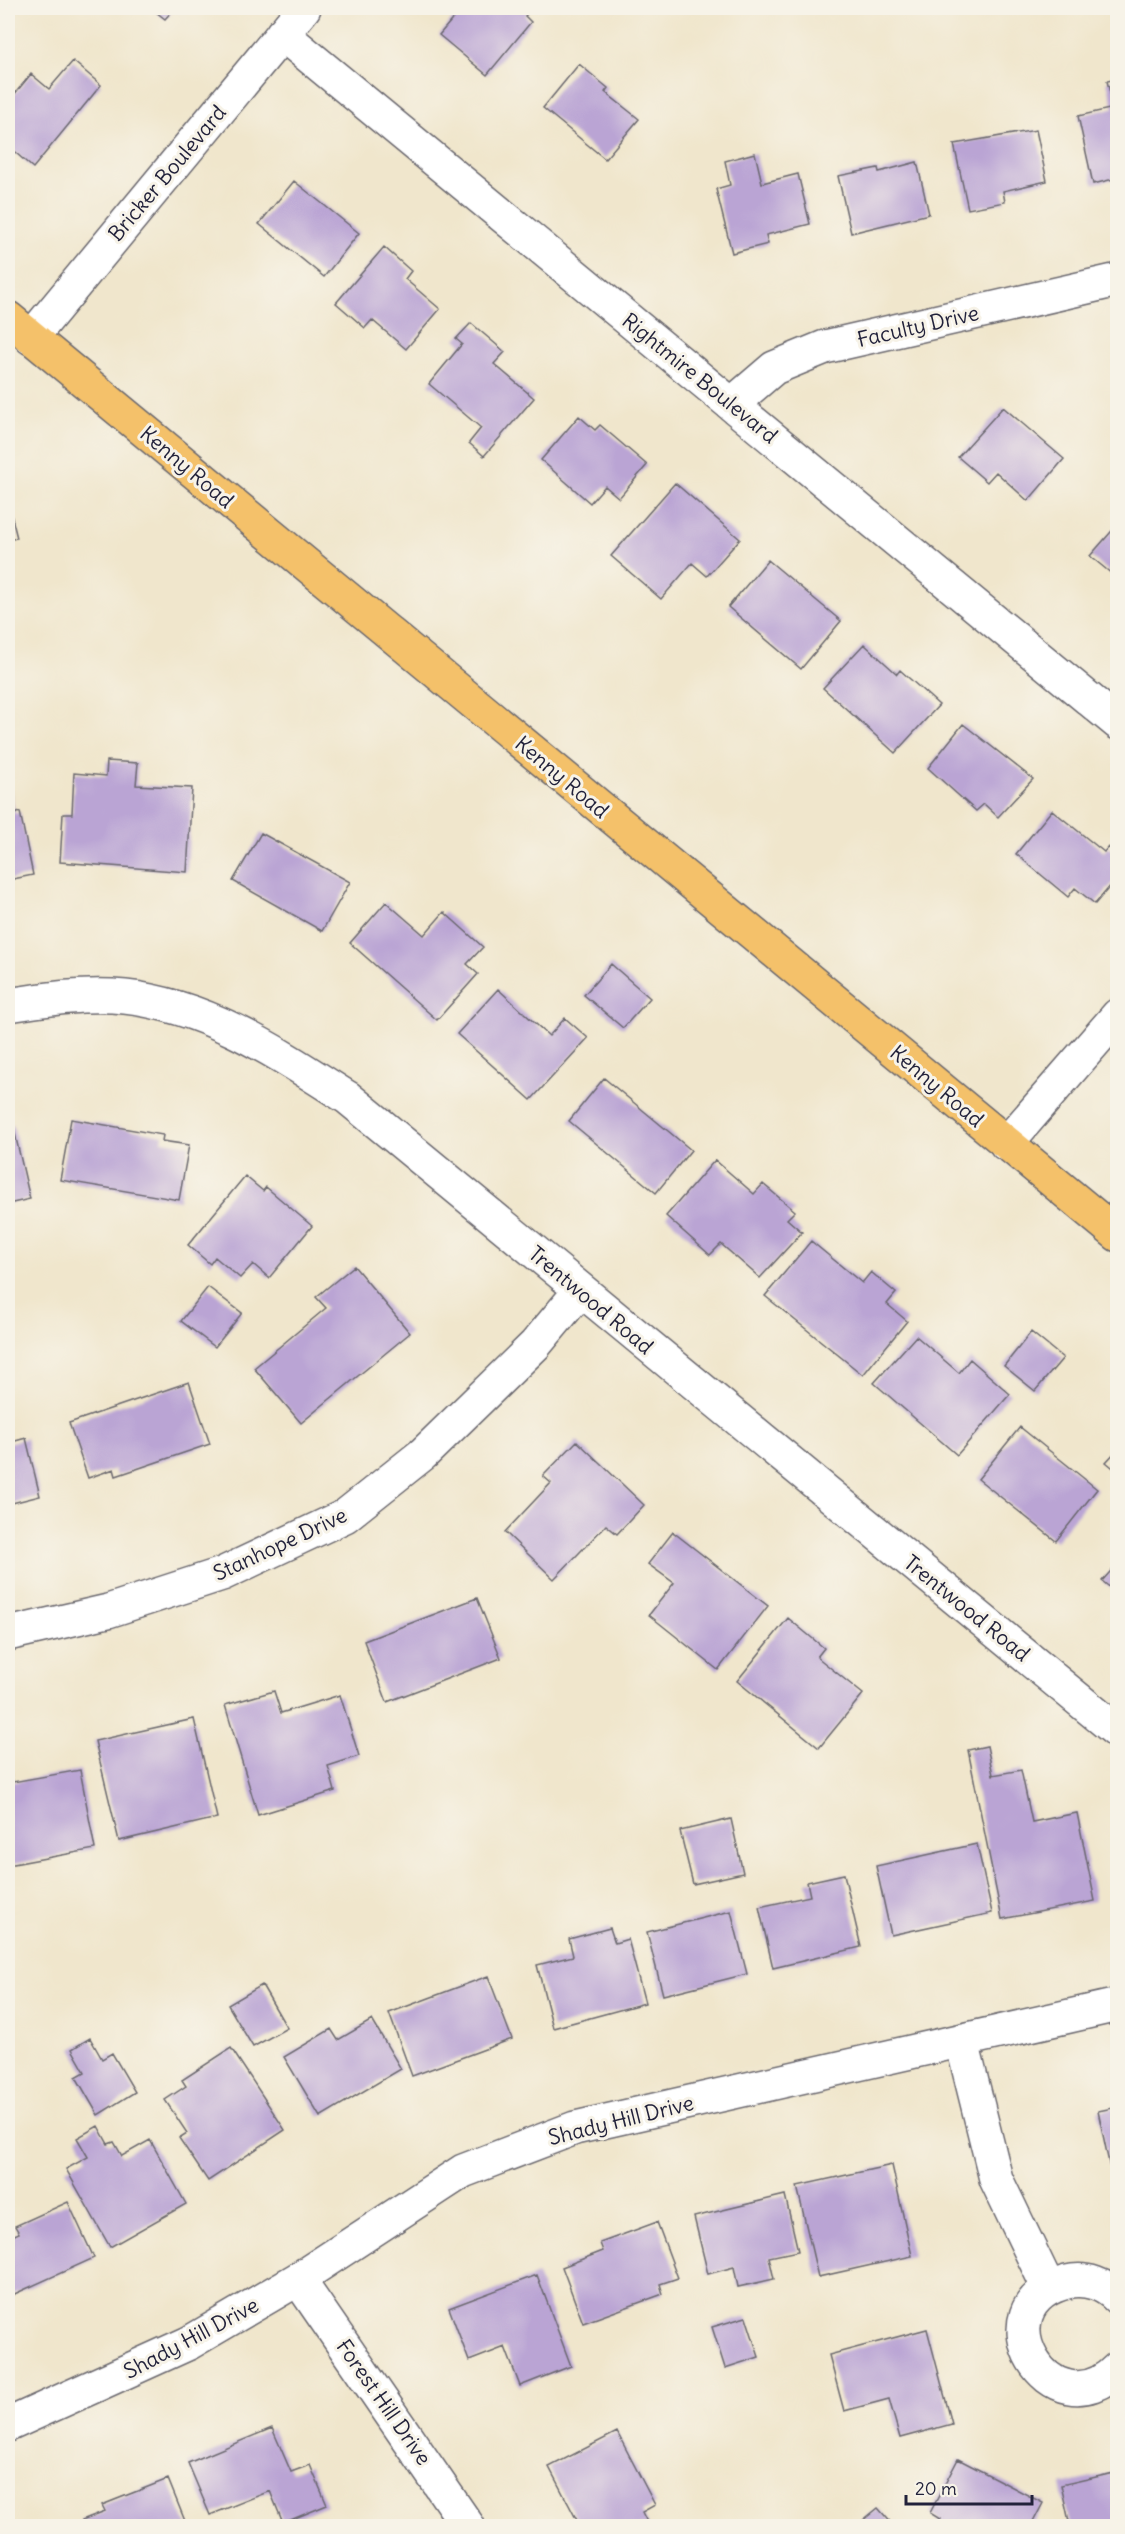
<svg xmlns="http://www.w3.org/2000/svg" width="1125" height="2534" viewBox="0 0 1125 2534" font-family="Delius,sans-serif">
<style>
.building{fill:#baa4d4}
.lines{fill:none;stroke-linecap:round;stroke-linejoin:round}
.minor-casing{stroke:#6a676e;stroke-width:36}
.major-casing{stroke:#6a676e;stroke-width:36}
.minor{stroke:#fff;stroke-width:33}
.major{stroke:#f4c16a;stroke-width:33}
.labels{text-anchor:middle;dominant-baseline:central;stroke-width:6;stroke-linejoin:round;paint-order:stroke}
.street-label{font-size:21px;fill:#22223b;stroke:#f7f3e8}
</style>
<rect width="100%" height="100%" fill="#f7f3e8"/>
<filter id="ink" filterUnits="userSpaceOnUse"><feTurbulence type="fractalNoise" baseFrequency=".0167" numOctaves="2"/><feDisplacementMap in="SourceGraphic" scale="12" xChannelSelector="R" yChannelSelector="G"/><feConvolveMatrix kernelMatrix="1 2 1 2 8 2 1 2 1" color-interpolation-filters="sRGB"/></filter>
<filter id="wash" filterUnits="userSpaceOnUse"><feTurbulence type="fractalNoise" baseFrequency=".008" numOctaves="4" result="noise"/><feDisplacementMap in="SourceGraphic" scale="24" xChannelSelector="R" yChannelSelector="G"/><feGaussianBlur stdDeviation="1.35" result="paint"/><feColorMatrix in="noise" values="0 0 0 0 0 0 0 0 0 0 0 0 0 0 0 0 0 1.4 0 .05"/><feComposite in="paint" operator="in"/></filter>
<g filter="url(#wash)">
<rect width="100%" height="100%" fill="#f0e6cc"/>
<g id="blocks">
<!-- building -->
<path class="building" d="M151,8H175L165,19Z
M462,8H532L525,16L531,22L487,75L439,35Z
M73,61L101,85L33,168L8,146V102L31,74L49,89Z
M579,64L608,88L605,92L639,119L605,159L543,108Z
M1118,79V178L1093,184L1078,116L1114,108L1107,81Z
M1036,130L1047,181L1003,191L1005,202L968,209L954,144Z
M755,153L762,183L798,174L810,224L766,235L768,244L732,253L716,189L730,185L725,161Z
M917,162L929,214L851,233L838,176L878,168L879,172Z
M294,181L359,233L324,277L259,224Z
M384,247L411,271L405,279L440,309L406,349L372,320L365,328L336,303Z
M471,323L505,352L494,364L534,398L484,456L469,443L481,428L429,384L462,344L456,339Z
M1003,407L1064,459L1028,501L996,472L987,482L958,457Z
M579,416L595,430L600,425L647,465L619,498L605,486L590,503L541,460Z
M675,483L740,539L707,576L692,563L661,599L611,556Z
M8,502L17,538L8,540Z
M1118,524V579L1090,556Z
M768,560L841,621L801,669L728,607Z
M864,644L897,674L900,670L939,705L895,753L823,688Z
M963,724L1033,779L998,817L984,804L976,811L928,768Z
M107,761L138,763L136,785L192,788L187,872L60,862L63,814H72L74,773L106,776Z
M10,788L15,814L20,812L33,875L8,880V789Z
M1052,810L1104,852L1108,847L1118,855V877L1095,904L1075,888L1068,897L1016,854Z
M261,833L350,882L322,931L233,881Z
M386,902L424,935L444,912L483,947L467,964L478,974L437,1020L350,943Z
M611,964L650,998L623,1028L584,995Z
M498,989L549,1036L565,1018L588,1038L531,1100L457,1034Z
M604,1078L691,1150L656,1193L569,1121Z
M71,1119L163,1135L162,1141L189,1145L179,1200L60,1180Z
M13,1125L30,1199L8,1204V1126Z
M715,1160L754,1194L763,1184L795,1211L787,1219L802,1232L760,1278L721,1244L710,1255L666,1216Z
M245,1176L263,1191L266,1187L312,1226L269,1278L253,1264L240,1278L215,1257L210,1264L188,1245Z
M811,1241L862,1283L871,1272L896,1293L887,1304L907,1321L863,1375L765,1296Z
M354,1266L410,1333L301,1423L254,1368L326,1308L316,1297Z
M208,1287L242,1313L215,1347L181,1321Z
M1031,1332L1063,1358L1035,1391L1004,1366Z
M916,1336L959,1373L970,1359L1010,1394L957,1455L874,1383Z
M189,1382L210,1444L116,1476L114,1469L88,1478L69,1423Z
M1020,1427L1097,1489L1056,1541L978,1479Z
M26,1438L40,1496L8,1504V1443Z
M577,1441L644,1505L617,1534L606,1525L554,1579L505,1532L551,1483L543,1476Z
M1118,1449V1472L1106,1462Z
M673,1532L768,1606L718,1670L649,1615L674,1583L648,1564Z
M1118,1563V1594L1102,1581Z
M477,1598L501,1658L387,1702L364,1641Z
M788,1618L824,1648L817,1657L863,1694L819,1748L737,1681Z
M274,1691L281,1713L340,1695L359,1756L328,1766L335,1791L258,1815L225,1705Z
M194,1719L217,1818L119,1841L95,1741Z
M987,1746L993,1775L1021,1770L1032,1822L1077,1813L1095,1901L1002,1919L968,1750Z
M8,1761L13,1782L80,1770L95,1849L8,1865Z
M731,1819L743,1873L693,1884L680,1831Z
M977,1844L992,1913L891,1935L876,1866Z
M844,1874L861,1947L773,1968L759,1907L810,1896L807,1882Z
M731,1911L747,1974L663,1995L647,1932Z
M610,1928L615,1943L628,1939L645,2003L553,2028L537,1965L573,1956L569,1939Z
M488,1976L512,2039L412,2076L389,2013Z
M262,1985L287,2028L253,2047L228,2005Z
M372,2020L401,2069L320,2117L284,2057L331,2029L338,2040Z
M90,2038L102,2059L112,2053L135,2092L98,2115L76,2077L85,2072L72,2049Z
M231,2048L285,2130L208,2181L179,2138L187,2133L165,2100L186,2086L182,2080Z
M1118,2107V2172L1111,2173L1098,2111Z
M98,2126L108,2144L114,2142L122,2156L150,2140L186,2204L110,2247L66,2169L88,2157L77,2138Z
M892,2165L912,2256L818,2277L797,2186Z
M785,2195L798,2251L769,2257L774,2279L738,2287L734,2267L708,2274L694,2217Z
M68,2202L94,2258L10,2296L8,2238L19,2233L15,2226Z
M657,2222L678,2278L660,2284L663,2294L583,2323L562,2267L603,2251L600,2243Z
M537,2275L571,2366L520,2386L505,2347L469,2361L449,2308Z
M746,2317L759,2357L725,2368L712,2327Z
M927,2329L952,2424L900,2438L889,2399L844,2411L829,2355Z
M272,2428L291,2472L310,2465L327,2505L283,2523L270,2491L210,2515L188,2463Z
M617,2432L655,2505L642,2512L649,2526H580L549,2467Z
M958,2459L1043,2503L1031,2526H936L940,2519L930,2513Z
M1118,2472V2526H1070L1061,2485Z
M168,2479L187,2526H84L82,2520L105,2511L102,2505Z
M878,2508L894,2526H856Z"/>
</g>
</g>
<g filter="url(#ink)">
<use href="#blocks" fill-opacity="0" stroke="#6a676e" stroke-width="1.5"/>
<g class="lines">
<defs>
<path id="minor" d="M282,34L1118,723
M31,338L304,8
M732,404L774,368L825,347L1118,280
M8,1005C46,999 86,993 125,997C209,1006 279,1054 348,1098L1118,1732
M1006,1144L1118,1015
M8,1634L108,1611L222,1574L345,1516L423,1454L535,1345L580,1291
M962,2042L996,2179L1049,2289
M298,2279L468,2526
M1118,2298C1105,2285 1086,2277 1067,2282C974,2305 1051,2437 1118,2368
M8,2425L189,2343L298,2279L463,2171L575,2128L1118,2005"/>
<path id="major" d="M8,318L1118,1235"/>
</defs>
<!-- minor casing -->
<use href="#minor" class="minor-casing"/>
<!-- major casing -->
<use href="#major" class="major-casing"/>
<!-- minor -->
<use href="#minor" class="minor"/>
<!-- major -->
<use href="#major" class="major"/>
</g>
</g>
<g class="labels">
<!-- street labels -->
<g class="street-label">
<text transform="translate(167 173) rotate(-50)">Bricker Boulevard</text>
<text transform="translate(918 326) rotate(-13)">Faculty Drive</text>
<text transform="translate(700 378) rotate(39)">Rightmire Boulevard</text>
<text transform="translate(187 467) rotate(40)">Kenny Road</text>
<text transform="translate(562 777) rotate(40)">Kenny Road</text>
<text transform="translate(937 1086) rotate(40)">Kenny Road</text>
<text transform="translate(591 1300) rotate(40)">Trentwood Road</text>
<text transform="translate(280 1544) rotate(-25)">Stanhope Drive</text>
<text transform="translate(967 1608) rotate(39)">Trentwood Road</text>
<text transform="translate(621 2120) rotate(-14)">Shady Hill Drive</text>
<text transform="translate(191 2338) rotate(-28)">Shady Hill Drive</text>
<text transform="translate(384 2402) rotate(55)">Forest Hill Drive</text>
</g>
</g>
<!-- margin -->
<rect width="1125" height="2534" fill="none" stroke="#f7f3e8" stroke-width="30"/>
<!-- scale -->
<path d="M906 2495v9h126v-9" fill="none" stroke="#22223b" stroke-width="3"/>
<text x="915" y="2495" font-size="18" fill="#22223b" stroke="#f7f3e8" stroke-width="4.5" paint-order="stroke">20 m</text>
</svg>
